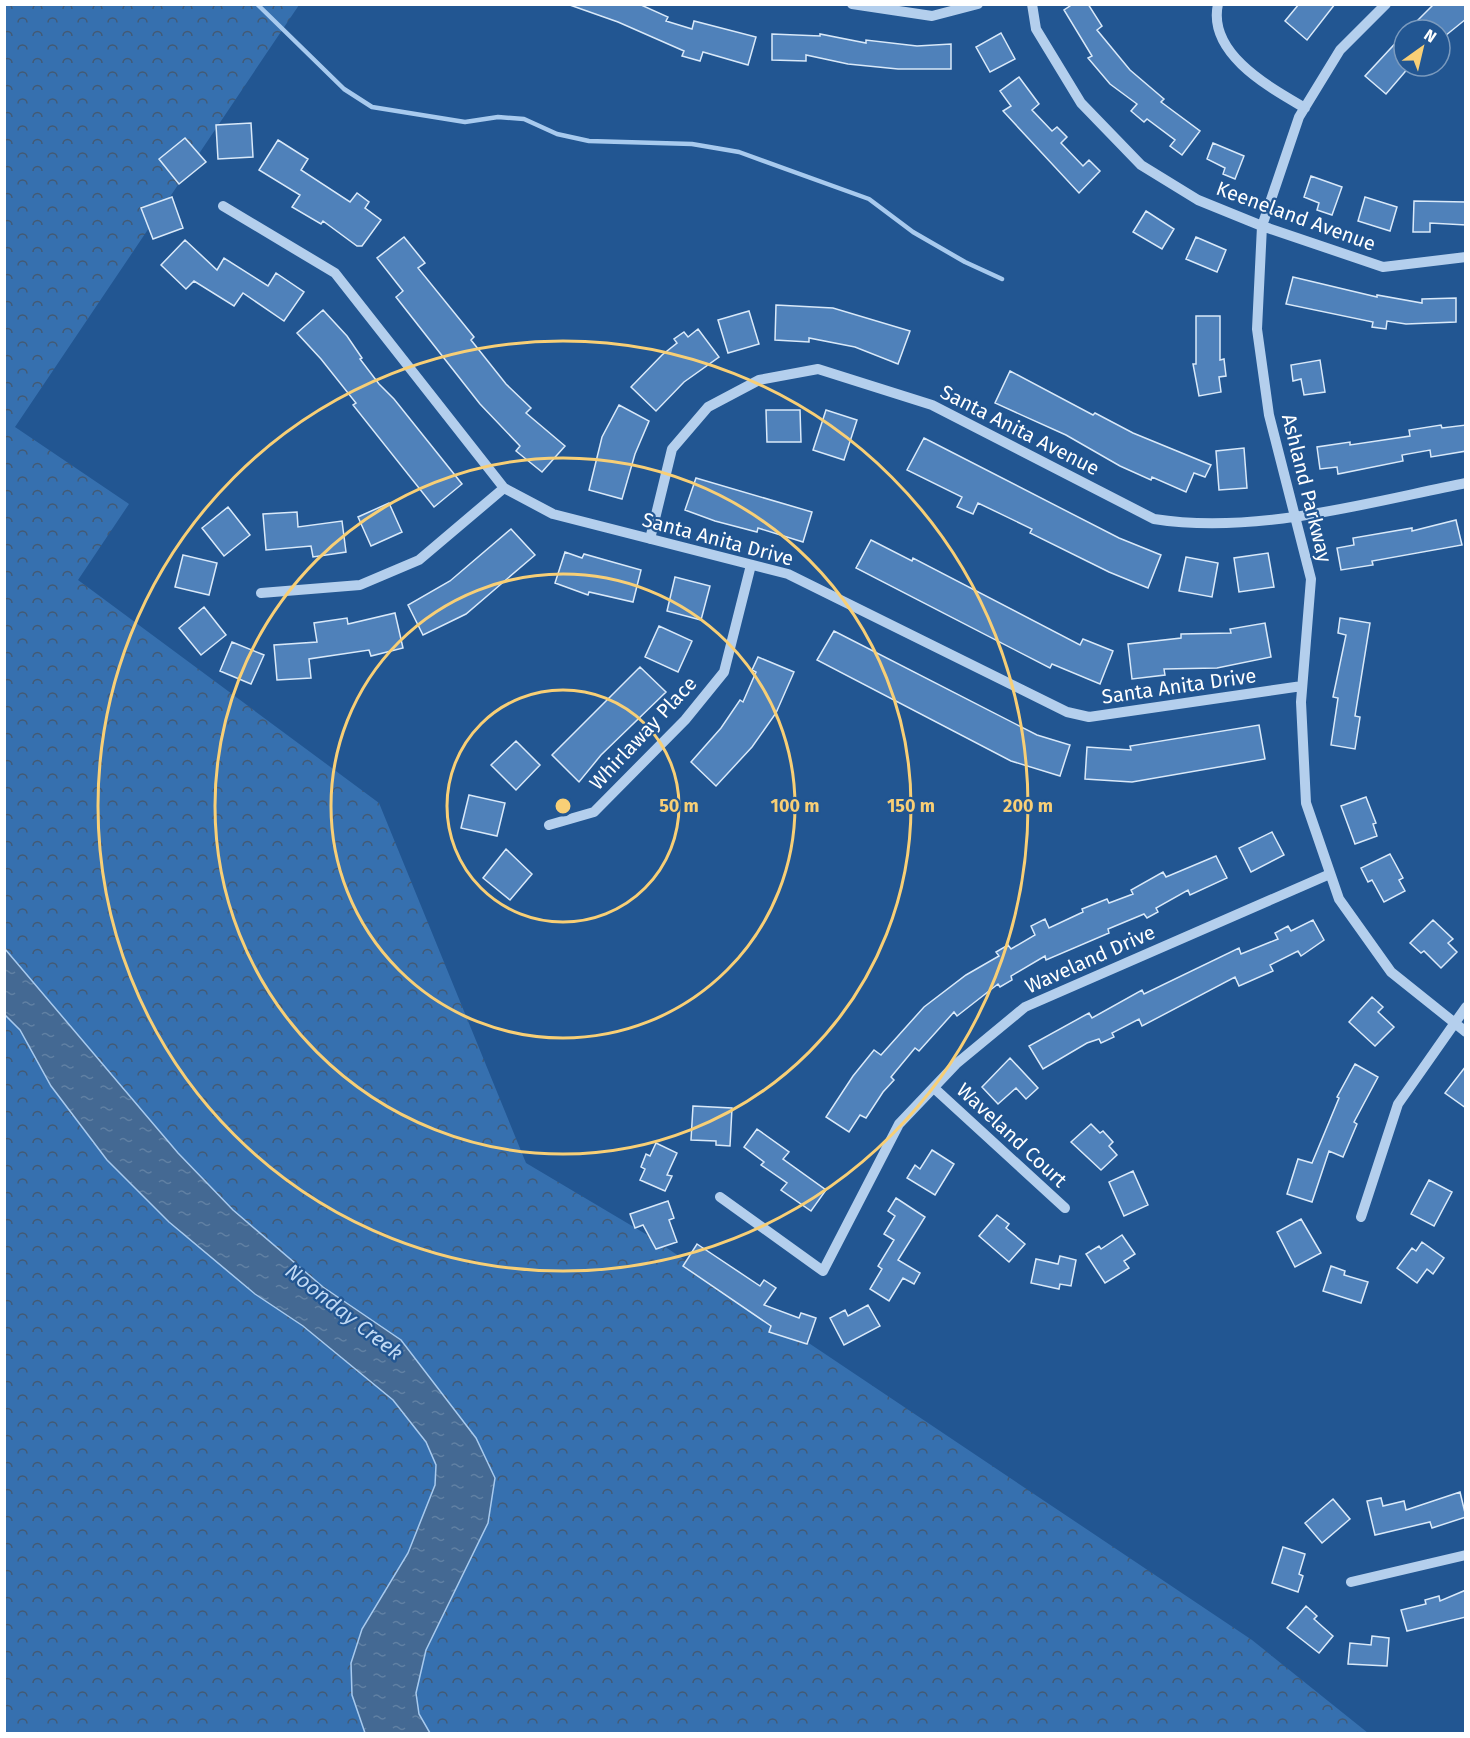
<svg xmlns="http://www.w3.org/2000/svg" width="1470" height="1738" viewBox="0 0 1470 1738" font-family="'Fira Sans',sans-serif">
<style>
.forest{fill:url(#forest-crowns)}
.water{fill:url(#water-ripples);stroke:#a8caee;stroke-width:1.5}
.lines{fill:none;stroke-linecap:round;stroke-linejoin:round}
.stream{stroke:#a8caee;stroke-width:4.5}
.building{fill:#4f81ba;stroke:#d9e9f9;stroke-width:1.5}
.minor{stroke:#b4cfed;stroke-width:10}
.ring{fill:none;stroke:#f8cf76;stroke-width:3}
.labels{text-anchor:middle;dominant-baseline:central;stroke-width:4.5;stroke-linejoin:round;paint-order:stroke}
.street-label{font-size:20px;fill:#fff;stroke:#225692}
.water-label{font-size:21px;font-style:italic;fill:#c0d9f4;stroke:#225692}
.centre{fill:#f8cf76;stroke:#225692;stroke-width:3}
.ring-label{font-size:18px;text-anchor:middle;font-weight:bold;fill:#f8cf76;stroke:#225692;stroke-width:4.5;stroke-linejoin:round;paint-order:stroke}
</style>
<defs>
<pattern id="forest-crowns" width="20" height="18" patternUnits="userSpaceOnUse" patternTransform="scale(1.5)"><rect width="20" height="18" fill="#3670af"/><path d="M2 6a3 3 0 1 1 6 0M12 15a3 3 0 1 1 6 0" fill="none" stroke="#435a74"/></pattern>
<pattern id="water-ripples" width="26" height="14" patternUnits="userSpaceOnUse" patternTransform="scale(1.5)"><rect width="26" height="14" fill="#446993"/><path d="M2 4q2-2 4 0t4 0M15 11q2-2 4 0t4 0" fill="none" stroke="#6080a3"/></pattern>
</defs>
<rect width="100%" height="100%" fill="#225692"/>
<!-- forest -->
<path class="forest" d="M5,5H299L15,427L129,504L78,580L379,803L526,1163L649,1236L1252,1640L1368,1733L5,1734Z"/>
<!-- water -->
<path class="water" d="M5,949L178,1153L233,1210L323,1287L401,1340L476,1438L495,1478L488,1523L426,1650L416,1693L419,1714L430,1733H365L352,1695L351,1663L362,1629L408,1553L435,1485L436,1465L426,1442L393,1400L303,1326L255,1294L169,1222L107,1160L51,1086L20,1030L5,1015Z"/>
<g class="lines">
<!-- stream -->
<path class="stream" d="M257,4L344,89L372,107L465,122L498,117L524,119L557,134L589,141L692,144L739,152L869,199L913,232L965,262L1002,279"/>
</g>
<!-- building -->
<path class="building" d="M567,4H639L668,17L666,21L692,29L694,21L756,37L748,65L703,52L700,61L682,56L684,51L618,22Z
M1073,4H1088L1102,26L1097,30L1130,70L1164,99L1161,102L1200,131L1182,155L1170,146L1175,140L1147,119L1144,122L1131,111L1137,104L1110,84L1088,58L1092,56L1064,10Z
M1299,4H1335L1307,40L1285,21Z
M1434,4H1466V19L1440,40V30H1408Z
M1001,33L1015,59L990,72L976,47Z
M772,34L820,36V34L866,43V40L917,46L951,44V69H898L848,64L806,55V61L772,60Z
M1404,34V66H1410L1386,94L1365,76Z
M1019,77L1039,104L1032,110L1052,131L1057,127L1067,137L1061,143L1083,166L1089,160L1100,171L1079,193L1003,111L1011,106L1000,91Z
M251,123L253,157L218,159L216,125Z
M185,138L206,162L179,184L159,159Z
M278,140L308,159L301,170L350,202L357,193L369,202L365,208L381,220L362,246H357L323,221L321,224L292,207L300,195L259,170Z
M1213,143L1244,156L1235,179L1223,174L1225,168L1207,159Z
M1311,176L1342,187L1332,215L1317,210L1319,203L1304,197Z
M172,197L183,228L153,239L141,208Z
M1365,197L1397,207L1390,231L1358,221Z
M1414,201L1466,202V225L1430,223V232H1413Z
M1146,211L1174,229L1162,249L1133,232Z
M404,237L425,263L418,268L474,337L471,340L506,384L531,408L526,413L565,446L542,472L516,451L520,446L480,404L396,297L403,291L377,258Z
M1196,237L1226,250L1217,272L1186,259Z
M185,240L217,270L224,258L268,286L276,273L304,292L284,321L243,293L234,306L194,281L186,289L161,265Z
M1293,277L1377,297V295L1422,303V299L1456,298V322L1406,324L1387,321L1386,329L1372,327L1373,322L1286,304Z
M776,305L833,308L910,331L898,364L855,347L809,338V342L775,340Z
M323,310L347,336L362,358L360,359L379,384L394,399L462,484L434,507L353,405L356,403L321,359L297,333Z
M749,311L759,344L728,353L718,320Z
M1196,316H1220V360L1224,359L1226,376L1219,377L1221,392L1199,396L1193,364H1196Z
M698,329L719,357L684,382L656,411L631,387L662,355L677,343L674,339L684,332L688,337Z
M1320,360L1325,392L1304,395L1301,379L1293,381L1291,365Z
M1010,371L1093,415L1095,413L1133,433L1211,465L1205,477L1194,473L1186,492L1152,477L1151,480L1120,466L1066,435L995,403Z
M619,405L649,421L635,454L622,499L589,490L602,437Z
M766,410H800L801,442H767Z
M826,410L857,420L844,460L813,450Z
M1441,425L1442,428L1466,425V451L1431,457L1430,450L1402,455L1403,461L1338,474L1337,467L1320,469L1317,447L1350,442V445L1410,436L1409,430Z
M924,438L1119,538L1161,555L1148,588L1109,572L1030,533L1032,529L978,503L973,514L957,507L962,497L907,470Z
M1244,448L1247,488L1219,490L1216,451Z
M696,478L812,512L803,542L758,528L757,532L715,521L685,510Z
M389,503L402,532L371,546L358,517Z
M228,507L250,535L224,556L202,528Z
M297,512L298,527L342,521L346,552L313,557L311,546L266,550L263,514Z
M1456,520L1462,545L1372,561L1373,565L1341,570L1337,548L1354,545L1353,538L1412,528V531Z
M511,529L535,555L466,614L423,635L408,605L450,581Z
M871,540L912,561L913,558L1080,645L1083,639L1113,651L1100,684L1052,664L1050,668L856,568Z
M565,552L582,558L584,554L641,570L633,602L589,592L588,595L555,583Z
M1268,553L1274,587L1239,592L1234,558Z
M183,555L217,563L209,595L175,587Z
M1186,557L1218,563L1212,597L1179,591Z
M675,577L710,586L701,620L667,611Z
M204,607L226,635L201,655L179,628Z
M395,613L403,648L371,656L369,650L309,659L311,678L277,680L274,645L317,642L314,623L347,618L348,624Z
M1340,618L1370,623L1355,716L1360,717L1355,749L1331,745L1338,698L1333,697L1346,635L1338,633Z
M1265,623L1271,657L1217,668L1164,669L1165,675L1132,679L1128,644L1181,638V634L1231,633L1230,629Z
M659,626L692,641L678,672L645,657Z
M834,631L1037,735L1070,745L1060,776L1011,761L817,660Z
M232,642L264,655L251,684L220,671Z
M758,657L794,672L776,713L752,747L716,786L691,762L721,728L740,700L743,702L756,672L752,670Z
M640,667L666,692L601,755L579,782L552,755Z
M1259,725L1265,759L1132,782L1085,779L1087,747L1131,750L1130,746Z
M516,741L540,765L516,790L491,765Z
M469,795L505,803L497,836L461,828Z
M1366,797L1376,823L1373,824L1377,836L1355,844L1341,806Z
M1272,832L1284,855L1251,872L1239,848Z
M506,849L532,874L510,900L483,878Z
M1390,854L1403,878L1399,880L1405,891L1384,902L1372,880L1368,882L1361,868Z
M1216,856L1227,878L1190,895L1188,890L1156,908L1158,912L1147,918L1144,914L1108,929L1109,933L1046,960L1045,956L1011,976L1012,980L1000,987L998,984L957,1016L954,1012L919,1051L915,1048L891,1077L894,1080L883,1092L866,1118L860,1115L849,1132L826,1117L853,1076L874,1050L881,1055L924,1007L966,975L999,956L996,952L1008,945L1011,949L1035,935L1031,926L1045,919L1049,928L1083,912L1082,909L1107,899L1109,903L1133,894L1131,890L1163,872L1166,877Z
M1313,920L1324,940L1301,956L1298,951L1270,965L1273,971L1239,986L1235,977L1142,1026L1139,1019L1112,1033L1114,1037L1101,1043L1099,1039L1087,1043L1043,1069L1029,1046L1089,1013L1092,1018L1142,990L1144,994L1239,948L1241,954L1278,939L1275,933L1288,926L1291,931Z
M1433,920L1453,939L1448,943L1457,952L1441,968L1424,951L1421,953L1410,943Z
M1372,997L1383,1007L1378,1012L1394,1027L1375,1046L1349,1022Z
M1010,1058L1038,1088L1026,1099L1016,1088L998,1104L982,1087Z
M1355,1064L1378,1077L1354,1122L1357,1124L1343,1157L1329,1151L1312,1202L1287,1194L1298,1159L1312,1163L1339,1098L1337,1097Z
M1466,1066V1108L1445,1093Z
M693,1106L732,1108L730,1146L716,1145V1141L691,1140Z
M1091,1124L1100,1133L1103,1131L1113,1142L1109,1146L1117,1155L1101,1170L1071,1142Z
M757,1129L789,1152L783,1159L826,1190L811,1211L781,1190L787,1183L761,1165L764,1162L744,1147Z
M656,1143L677,1153L667,1175L672,1176L665,1191L640,1180L645,1169L641,1167L646,1154L650,1156Z
M932,1150L954,1164L935,1195L907,1178L915,1165L920,1169Z
M1133,1171L1148,1205L1124,1216L1109,1182Z
M1429,1180L1452,1192L1434,1226L1411,1214Z
M896,1198L925,1217L898,1260L920,1273L914,1284L903,1278L889,1301L870,1289L882,1269L878,1266L894,1240L884,1234L895,1216L888,1211Z
M668,1201L674,1218L669,1220L677,1242L656,1249L643,1225L635,1228L630,1214Z
M997,1215L1009,1224L1006,1228L1025,1244L1009,1262L979,1236Z
M1301,1219L1321,1253L1295,1267L1277,1232Z
M1122,1235L1135,1254L1124,1261L1129,1268L1105,1283L1086,1254L1099,1246L1101,1249Z
M1422,1242L1444,1258L1433,1274L1427,1269L1417,1283L1397,1268L1412,1248L1416,1251Z
M697,1244L760,1286L764,1280L776,1288L764,1305L799,1318L801,1313L816,1318L807,1344L769,1332L771,1326L683,1266Z
M1060,1256L1076,1260L1071,1286L1060,1284L1059,1289L1031,1283L1036,1259L1058,1264Z
M1331,1266L1345,1271L1344,1275L1368,1282L1361,1303L1323,1291Z
M868,1305L880,1326L844,1345L830,1318L845,1310L848,1316Z
M1460,1492L1466,1517L1432,1528L1430,1522L1375,1535L1367,1501L1381,1498L1383,1506L1404,1501L1406,1510Z
M1333,1499L1350,1519L1322,1543L1305,1523Z
M1283,1547L1305,1554L1299,1574L1303,1576L1298,1592L1272,1583Z
M1466,1590V1617L1407,1631L1401,1610L1426,1604L1425,1600L1439,1596L1440,1601Z
M1306,1606L1317,1616L1314,1619L1333,1636L1319,1653L1287,1628Z
M1372,1636L1389,1638L1387,1666L1348,1664L1350,1643L1371,1645Z"/>
<g class="lines">
<!-- minor -->
<path class="minor" d="M852,4L932,16L978,4
M1032,4L1036,29L1081,103L1141,165L1198,200L1262,226L1383,267L1466,257
M1218,4C1207,54 1271,88 1305,108
M1386,4L1340,50L1299,117L1262,226L1257,329L1269,415L1311,579L1301,702L1306,803L1339,899L1391,972L1466,1032
M223,206L335,273L504,488L553,514L788,574L1067,712L1089,717L1302,686
M650,539L672,449L708,407L759,380L818,369L932,405L1154,519C1255,535 1366,503 1466,483
M261,593L360,585L419,560L504,488
M549,825L594,812L685,720L724,672L751,565
M934,1088L1065,1208
M720,1197L823,1271L899,1124L956,1064L1025,1007L1330,874
M1361,1217L1398,1104L1466,1007
M1351,1582L1466,1555"/>
</g>
<!-- distance rings -->
<g class="ring">
<circle cx="563" cy="806" r="116"/>
<circle cx="563" cy="806" r="232"/>
<circle cx="563" cy="806" r="348"/>
<circle cx="563" cy="806" r="465"/>
</g>
<g class="labels">
<!-- street labels -->
<g class="street-label">
<text transform="translate(1296 216) rotate(20)">Keeneland Avenue</text>
<text transform="translate(1020 430) rotate(27)">Santa Anita Avenue</text>
<text transform="translate(1307 488) rotate(76)">Ashland Parkway</text>
<text transform="translate(718 539) rotate(15)">Santa Anita Drive</text>
<text transform="translate(1179 686) rotate(-8)">Santa Anita Drive</text>
<text transform="translate(643 733) rotate(-47)">Whirlaway Place</text>
<text transform="translate(1090 959) rotate(-24)">Waveland Drive</text>
<text transform="translate(1012 1135) rotate(43)">Waveland Court</text>
</g>
<!-- water labels -->
<g class="water-label">
<text transform="translate(344 1312) rotate(38)">Noonday Creek</text>
</g>
</g>
<circle cx="563" cy="806" r="9" class="centre"/>
<g class="ring-label">
<text x="679" y="812">50 m</text>
<text x="795" y="812">100 m</text>
<text x="911" y="812">150 m</text>
<text x="1028" y="812">200 m</text>
</g>
<!-- border -->
<rect width="1470" height="1738" fill="none" stroke="#ffffff" stroke-width="12"/>
<!-- north arrow -->
<g transform="translate(1422 48) rotate(34)"><circle r="28" fill="#225692" stroke="#7a9abe" stroke-width="1.5"/>
<path d="M0-4.5L10 22L0 15L-10 22Z" fill="#f8cf76"/>
<text y="-9" font-size="16" font-weight="bold" text-anchor="middle" fill="#ffffff">N</text>
</g>
</svg>
